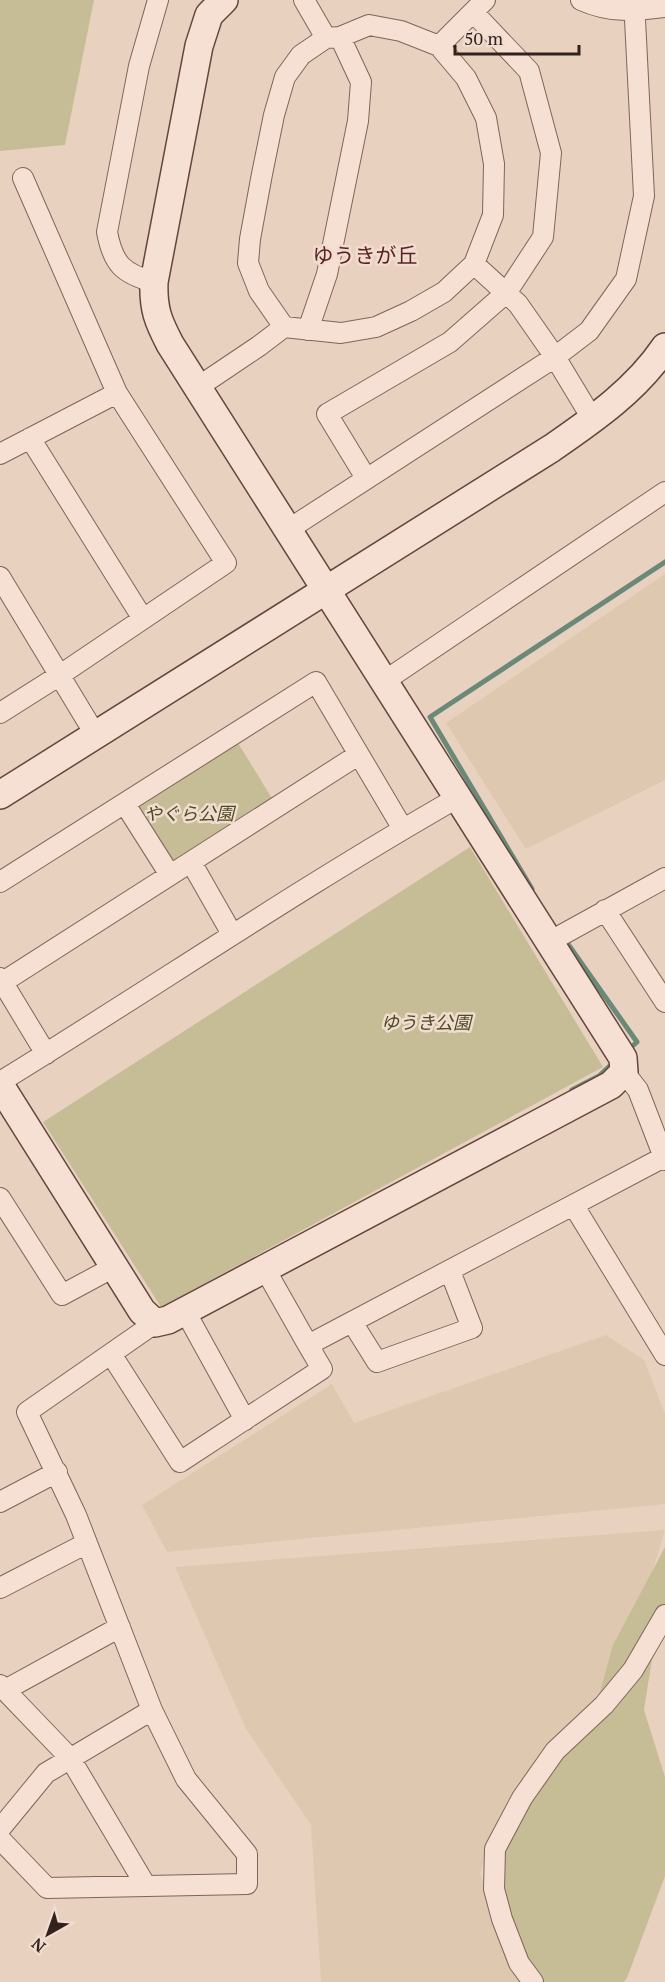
<svg xmlns="http://www.w3.org/2000/svg" width="665" height="1982" viewBox="0 0 665 1982" font-family="'PT Serif','Noto Sans JP',serif">
<style>
.farmland{fill:#dec8af}
.green{fill:#c6bd96}
.lines{fill:none;stroke-linecap:round;stroke-linejoin:round}
.stream{stroke:#6b8978;stroke-width:5}
.street-casing{stroke:#81635a;stroke-width:22}
.secondary-casing{stroke:#63453d;stroke-width:30}
.street{stroke:#f5e0d3;stroke-width:20}
.secondary{stroke:#f5e0d3;stroke-width:27}
.labels{text-anchor:middle;dominant-baseline:central;stroke-width:5;stroke-linejoin:round;paint-order:stroke}
.park-label{font-size:18px;font-style:italic;fill:#4c4b25;stroke:#f1ddcf}
.quarter-label{font-size:21px;fill:#5b2025;stroke:#f1ddcf}
</style>
<rect width="100%" height="100%" fill="#e9d1c0"/>
<!-- farmland -->
<path class="farmland" d="M665,574V780L526,849L446,723Z
M606,1335L644,1360L665,1414V1504L167,1552L142,1505L332,1384L354,1423Z
M665,1530L624,1664L499,1817L480,1873L507,1960L524,1982H321L311,1825L246,1729L175,1567Z"/>
<!-- green -->
<path class="green" d="M0,0H94L65,145L0,151Z
M238,743L273,800L175,864L138,804Z
M470,847L603,1067L161,1307L43,1122Z
M665,1547V1627L652,1659L644,1710L665,1777V1876L627,1978L624,1982H541L497,1911L508,1814L531,1766L598,1699L613,1645Z"/>
<g class="lines">
<!-- stream -->
<path class="stream" d="M532,889L430,717L665,562
M563,937L637,1042L628,1050
M572,1090L599,1076L614,1062"/>
<defs>
<path id="street" d="M304,0L326,38
M581,0C610,13 634,11 665,7
M439,46L485,0
M474,264L518,304L555,357L593,420
M154,282C123,274 113,264 107,232L139,66L158,0
M308,330L327,274L358,121L361,82L340,37
M198,387L259,346L284,327L341,333L376,327L411,311L444,292L474,264L493,215L494,164L486,118L466,78L439,46L401,31L369,25L340,37L326,38L301,55L285,77L274,115L262,174L250,239L248,263L259,291L284,327
M30,438L143,619
M0,454L117,393
M366,478L327,414L450,342L507,292L543,237L551,153L529,71L473,12
M289,529L555,357L589,331L626,279L644,196L634,0
M0,577L95,734
M383,682L665,492
M0,713L60,675L226,563L117,393L23,178
M125,804L170,875
M191,862L232,934
M0,882L316,682L403,829
M605,910L665,1002
M549,942L665,878
M0,978L46,1054
M3,982L358,755
M624,1072L638,1090L665,1160
M0,1082C153,988 301,887 457,798
M0,1198L62,1295L114,1267
M574,1206L665,1355
M265,1269L308,1345
M185,1311L245,1420
M352,1322L377,1362L472,1328L450,1271
M111,1354L180,1462L322,1369L308,1345L664,1157
M0,1502L57,1472
M0,1588L87,1543
M0,1685L70,1758L146,1886
M5,1690L120,1627
M0,1829L46,1773L152,1710
M0,1839L47,1888L247,1884V1854L186,1779L152,1710L76,1515L27,1412L155,1323
M533,1982L519,1963L502,1919L494,1889L495,1849L522,1798L555,1751L604,1705L633,1670L665,1615"/>
<path id="secondary" d="M0,795L552,448C594,419 636,390 665,347
M0,1085L142,1311L155,1323L168,1320L611,1085L624,1072L623,1058L170,344C158,321 153,309 154,282L199,46L209,15L224,0"/>
</defs>
<!-- street casing -->
<use href="#street" class="street-casing"/>
<!-- secondary casing -->
<use href="#secondary" class="secondary-casing"/>
<!-- street -->
<use href="#street" class="street"/>
<!-- secondary -->
<use href="#secondary" class="secondary"/>
</g>
<g class="labels">
<!-- park labels -->
<g class="park-label">
<text x="189" y="813">やぐら公園</text>
<text x="426" y="1022">ゆうき公園</text>
</g>
<!-- quarter labels -->
<g class="quarter-label">
<text x="365" y="255">ゆうきが丘</text>
</g>
</g>
<!-- north arrow -->
<g transform="translate(48 1934) rotate(220)" stroke="#f1ddcf" stroke-width="4.5" paint-order="stroke">
<path d="M0-4.5L10 22L0 15L-10 22Z" fill="#32211d"/>
<text y="-9" font-size="16" font-weight="bold" text-anchor="middle" fill="#32211d">N</text>
</g>
<!-- scale -->
<path d="M455 45v9h124v-9" fill="none" stroke="#32211d" stroke-width="3"/>
<text x="464" y="45" font-size="18" fill="#32211d" stroke="#f1ddcf" stroke-width="4.5" paint-order="stroke">50 m</text>
</svg>
